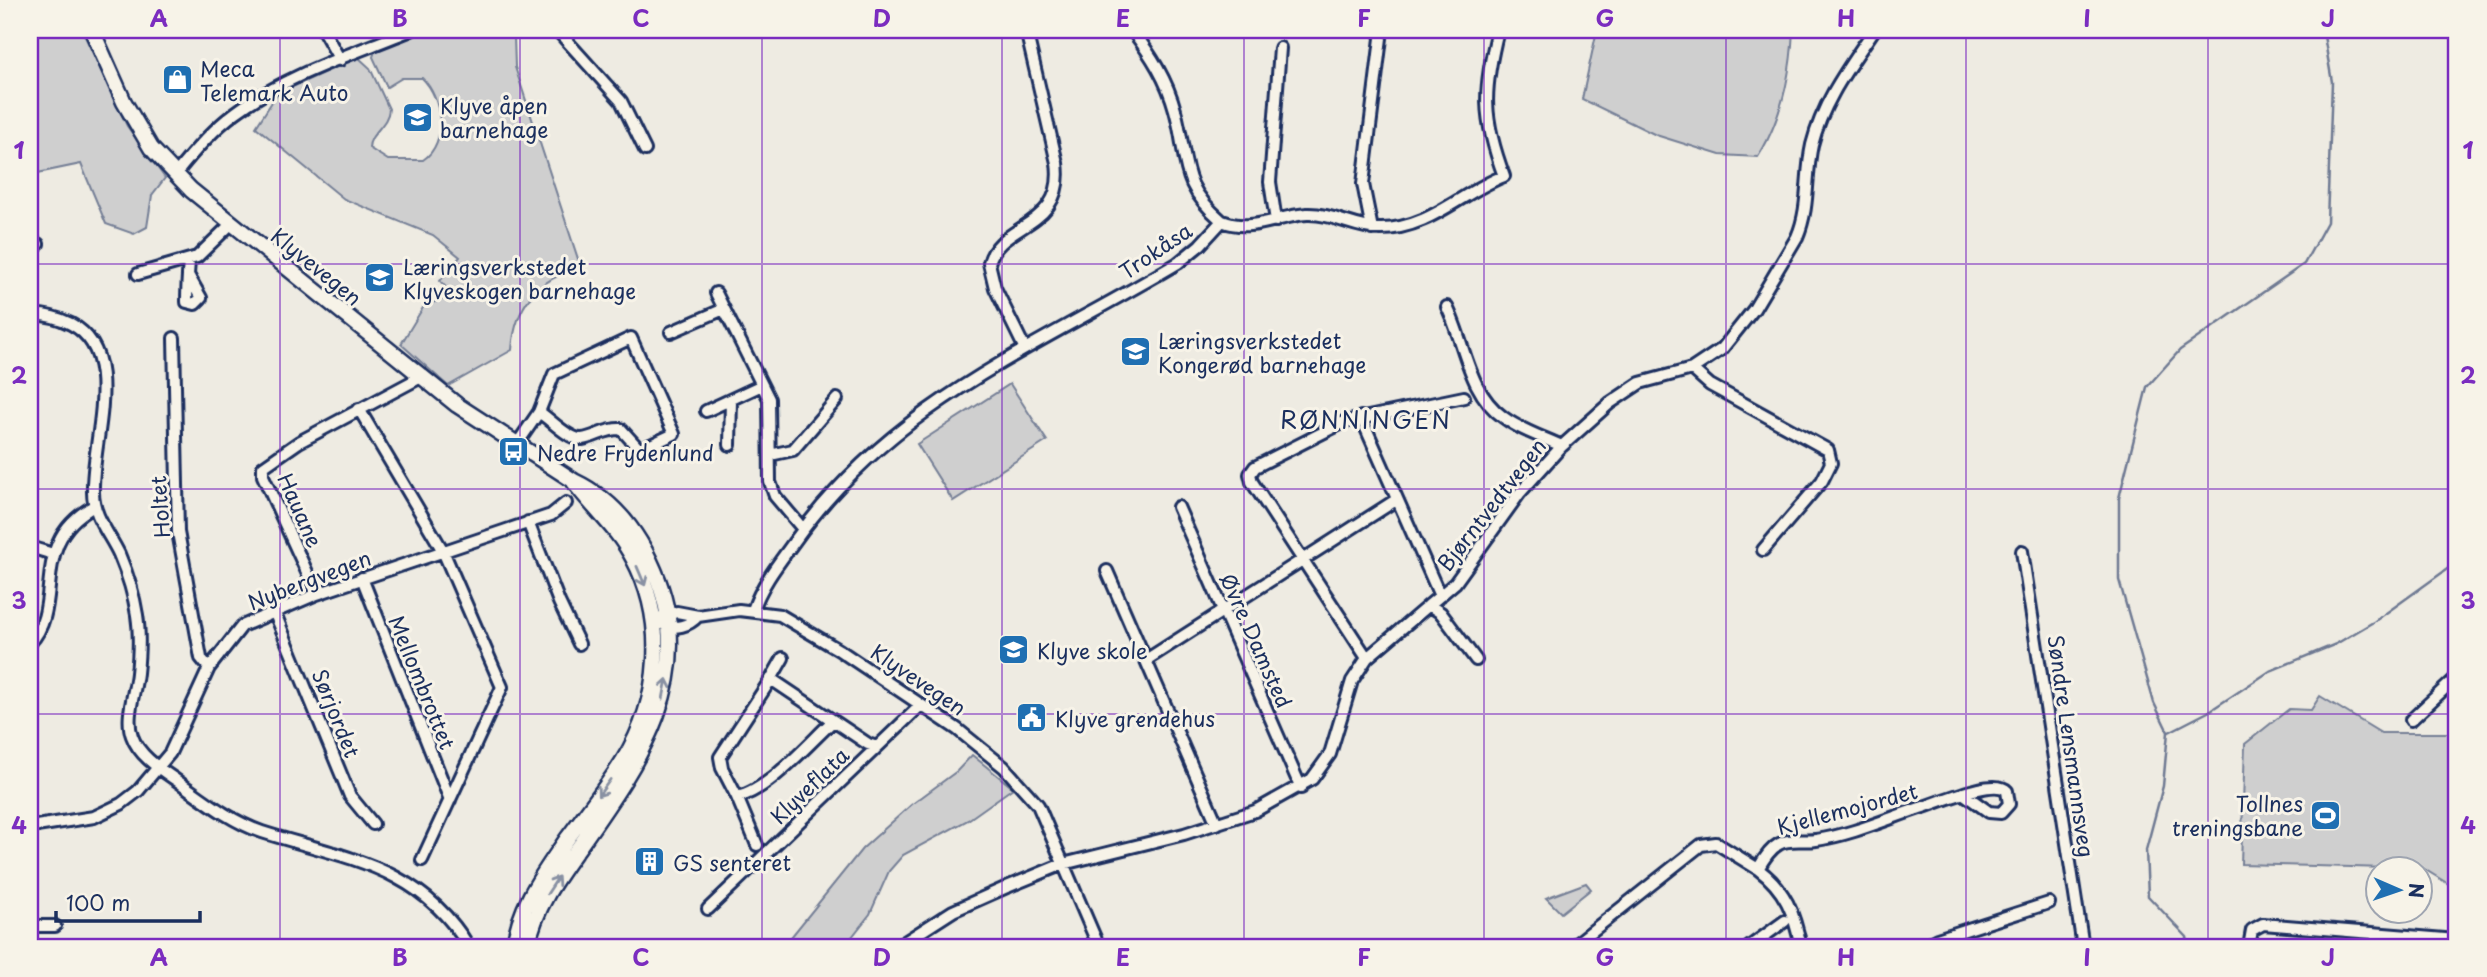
<svg xmlns="http://www.w3.org/2000/svg" width="2487" height="977" viewBox="0 0 2487 977" font-family="'Playpen Sans',sans-serif">
<style>
.green{fill:#cfcfcf;stroke:#757f96;stroke-width:2}
.lines{fill:none;stroke-linecap:round;stroke-linejoin:round}
.stream{stroke:#6e7992;stroke-width:2.5}
.minor-casing{stroke:#1b2f5e;stroke-width:16}
.major-casing{stroke:#1b2f5e;stroke-width:19}
.minor{stroke:#f7f3e8;stroke-width:10}
.major{stroke:#f7f3e8;stroke-width:14}
.oneway{stroke:#8991a3}
.grid{fill:none;stroke:#7b2cbf;stroke-width:2;stroke-opacity:0.55}
.labels{text-anchor:middle;dominant-baseline:central;stroke-width:6;stroke-linejoin:round;paint-order:stroke}
.poi-label{font-size:21px;fill:#1b2f5e;stroke:#f7f3e8;text-anchor:start}
.street-label{font-size:21px;fill:#1b2f5e;stroke:#f7f3e8}
.quarter-label{font-size:24px;letter-spacing:2px;fill:#1b2f5e;stroke:#f7f3e8}
.neatline{fill:none;stroke:#7b2cbf;stroke-width:2.5}
.grid-label{font-size:23px;text-anchor:middle;font-weight:bold;fill:#7b2cbf}
</style>
<rect width="100%" height="100%" fill="#eeebe2"/>
<filter id="ink" filterUnits="userSpaceOnUse"><feTurbulence type="fractalNoise" baseFrequency=".0143" numOctaves="2"/><feDisplacementMap in="SourceGraphic" scale="14" xChannelSelector="R" yChannelSelector="G"/><feConvolveMatrix kernelMatrix="1 2 1 2 8 2 1 2 1" color-interpolation-filters="sRGB"/></filter>
<g filter="url(#ink)">
<!-- green -->
<path class="green" d="M30,30H82L127,126L165,178L152,195L147,227L134,234L106,224L81,164L38,173L30,183Z
M427,30H491L514,37L515,67L581,268C538,278 515,305 512,350L448,386L401,344L424,306L453,295L440,281L460,257L433,235L344,199L256,127L277,94L358,57L370,68L389,109C388,126 369,133 369,148L388,160H423C449,143 442,97 422,78H402L387,87L373,57L375,51Z
M1597,30H1793C1791,73 1781,120 1758,157L1720,155L1656,135L1582,99Z
M1010,384L1047,441L953,501L917,444Z
M2320,696L2381,733H2457V898L2455,888L2424,869L2241,864L2245,744L2289,709L2311,710Z
M972,755L1013,788L968,820L903,855L889,871L870,914L844,947H783L862,849L911,805L957,771Z
M1586,883L1591,889L1561,913L1546,898Z"/>
<g class="lines">
<!-- stream -->
<path class="stream" d="M2169,732L2208,712L2270,671L2336,644L2375,621L2457,562
M2189,947L2187,937L2148,896L2146,850L2163,786L2168,732L2154,703L2119,580V498L2147,387L2180,350L2304,264L2327,222L2332,82L2323,30"/>
<defs>
<path id="minor" d="M323,30L340,60
M557,30L621,101L645,150
M175,175C193,152 212,130 235,113C286,75 353,54 411,30
M1222,221C1252,233 1277,216 1307,214C1333,213 1355,229 1381,229C1429,229 1462,192 1504,176C1482,117 1483,90 1498,30
M1276,221L1270,182L1280,48
M1372,229L1363,184L1382,30
M30,255L38,244
M138,274L197,257L231,224
M188,275L201,298L195,304L187,302C187,288 188,274 189,261
M716,293L769,399L770,482L775,496L803,529
M1447,307C1465,343 1468,392 1503,417C1520,430 1542,437 1562,446
M30,315C43,314 59,318 71,324C127,353 91,442 93,492C93,516 109,533 119,554C127,573 134,595 137,615C140,634 139,654 137,673C135,693 125,717 132,736C139,756 160,769 176,780C203,799 230,821 262,832C343,858 420,865 469,947
M671,332L724,309
M174,338L178,532L201,658L209,668
M1025,349L995,288L989,263C999,222 1066,229 1057,163L1026,30
M1692,369L1710,385L1828,450L1831,463L1822,481L1763,550
M359,409L443,551L502,687L422,860
M706,411L762,385
M1361,417L1440,596
M517,444L539,412L554,374L631,338L674,434L640,450L621,429C606,428 596,437 582,439C569,440 550,419 539,412
M730,445L731,400
M770,455L793,450L837,399
M1178,507L1301,788
M528,522L559,602L579,644
M30,547L53,554
M2022,551L2083,947
M1107,571L1217,824
M362,578L450,800
M317,594L263,476V467L299,442L421,377
M1429,605L1441,613L1476,660
M753,610C762,584 778,564 794,542C893,402 1036,348 1178,263L1200,245L1222,221C1178,183 1189,161 1175,110C1167,80 1151,55 1132,30
M274,611L350,796L373,824
M661,617L677,612L698,616L739,610L780,615L839,650L957,729L1004,767L1038,805L1099,947
M663,624C675,630 689,626 698,616
M30,643C66,605 27,543 94,506
M1367,658L1252,482L1250,474L1255,467L1344,422L1464,397
M1146,660L1396,500
M771,679L783,658
M2411,720L2457,677
M833,721C809,743 768,791 737,797L722,768L720,757L771,679L868,744L877,747
M737,797L757,845
M30,827L94,817L121,804L138,791L170,753L209,668L242,626L317,594L551,515L566,503
M708,909L920,706
M30,926H55
M897,947L953,911L1007,887L1063,864L1184,834L1255,811L1312,779L1330,754L1352,681L1367,658L1455,583L1519,494L1562,446L1610,403L1640,383L1692,369L1722,349L1754,309L1797,237C1810,207 1805,176 1812,145C1823,101 1849,67 1874,30
M1572,947L1701,845L1716,843L1758,869
M1749,947L1785,921
M1801,947C1794,913 1786,890 1758,869C1763,860 1770,849 1779,844C1789,838 1804,842 1816,840C1851,835 1887,819 1920,808C1938,803 1995,777 2007,791L2009,804L2001,813L1989,812L1964,794
M1922,947L1937,939L2049,903
M2249,947L2252,930L2263,924L2457,940"/>
<path id="major" d="M92,30L124,102L151,148L191,190L457,405L574,481C612,499 638,532 654,570C700,675 639,762 581,844C557,877 535,907 527,947
M514,947C519,905 544,873 567,839C586,813 606,788 623,761C661,700 667,621 633,558C618,529 593,508 574,482"/>
</defs>
<!-- minor casing -->
<use href="#minor" class="minor-casing"/>
<!-- major casing -->
<use href="#major" class="major-casing"/>
<!-- minor -->
<use href="#minor" class="minor"/>
<!-- major -->
<use href="#major" class="major"/>
</g>
<!-- one-way arrows -->
<defs><path id="oneway-shaft" d="M-6 0H5M1.5-3L5.5 0L1.5 3" fill="none" stroke-width="1.6" stroke-linecap="round" stroke-linejoin="round" transform="scale(1.75)"/></defs>
<g class="oneway">
<use href="#oneway-shaft" transform="translate(641 576) rotate(67)"/>
<use href="#oneway-shaft" transform="translate(665 689) rotate(-79)"/>
<use href="#oneway-shaft" transform="translate(604 788) rotate(126)"/>
<use href="#oneway-shaft" transform="translate(553 885) rotate(-57)"/>
</g>
</g>
<!-- grid -->
<path class="grid" d="M280,30V947M520,30V947M762,30V947M1002,30V947M1244,30V947M1484,30V947M1726,30V947M1966,30V947M2208,30V947M30,264H2457M30,489H2457M30,714H2457"/>
<!-- icons -->
<defs>
<symbol id="shop-square" viewBox="-11 -11 22 22"><rect x="-9" y="-9" width="18" height="18" rx="4" fill="#1f6fb2" stroke="#f7f3e8"/><path d="M-5-2.5h2.3a2.7 3.5 0 0 1 5.4 0H5L5.5 6h-11ZM-1.5-2.5h3a1.5 2.3 0 0 0-3 0Z" fill="#fff"/></symbol>
<symbol id="school-square" viewBox="-11 -11 22 22"><rect x="-9" y="-9" width="18" height="18" rx="4" fill="#1f6fb2" stroke="#f7f3e8"/><path d="M0-5L7-2L0 1L-7-2ZM-4 1L0 2.5L4 1V4Q0 6-4 4Z" fill="#fff"/></symbol>
<symbol id="bus-square" viewBox="-11 -11 22 22"><rect x="-9" y="-9" width="18" height="18" rx="4" fill="#1f6fb2" stroke="#f7f3e8"/><path d="M-5-6H5V4H4V6H2V4H-2V6H-4V4H-5ZM-3.5-4V0h7V-4ZM-3.5 1.2v1.5H-2V1.2ZM2 1.2v1.5H3.5V1.2Z" fill="#fff"/></symbol>
<symbol id="civic-square" viewBox="-11 -11 22 22"><rect x="-9" y="-9" width="18" height="18" rx="4" fill="#1f6fb2" stroke="#f7f3e8"/><path d="M-.6-6.5H3V-4.5H.6V-3L4-1V1h2V6H-6V1h2V-1L-.6-3ZM-1.2 2.5V6h2.4V2.5Z" fill="#fff"/></symbol>
<symbol id="stadium-square" viewBox="-11 -11 22 22"><rect x="-9" y="-9" width="18" height="18" rx="4" fill="#1f6fb2" stroke="#f7f3e8"/><path d="M0-5a6.5 5 0 1 0 0 10a6.5 5 0 1 0 0-10ZM-3.5-1.8h7v3.6h-7Z" fill="#fff"/></symbol>
<symbol id="building-square" viewBox="-11 -11 22 22"><rect x="-9" y="-9" width="18" height="18" rx="4" fill="#1f6fb2" stroke="#f7f3e8"/><path d="M-4-6H4V6H1V3H-1V6H-4ZM-2.5-4.3h1.7v1.8h-1.7ZM.8-4.3h1.7v1.8H.8ZM-2.5-1h1.7V.8h-1.7ZM.8-1h1.7V.8H.8Z" fill="#fff"/></symbol>
</defs>
<g fill-rule="evenodd">
<use href="#shop-square" x="160" y="62" width="35" height="35"/>
<use href="#school-square" x="400" y="100" width="35" height="35"/>
<use href="#school-square" x="362" y="260" width="35" height="35"/>
<use href="#school-square" x="1118" y="334" width="35" height="35"/>
<use href="#bus-square" x="496" y="434" width="35" height="35"/>
<use href="#school-square" x="996" y="632" width="35" height="35"/>
<use href="#civic-square" x="1014" y="700" width="35" height="35"/>
<use href="#stadium-square" x="2308" y="798" width="35" height="35"/>
<use href="#building-square" x="632" y="844" width="35" height="35"/>
</g>
<g class="labels">
<!-- poi labels -->
<g class="poi-label">
<text x="200" y="68">Meca<tspan x="200" dy="24">Telemark Auto</tspan></text>
<text x="440" y="105">Klyve åpen<tspan x="440" dy="24">barnehage</tspan></text>
<text x="403" y="266">Læringsverkstedet<tspan x="403" dy="24">Klyveskogen barnehage</tspan></text>
<text x="1158" y="340">Læringsverkstedet<tspan x="1158" dy="24">Kongerød barnehage</tspan></text>
<text x="537" y="452">Nedre Frydenlund</text>
<text x="1037" y="650">Klyve skole</text>
<text x="1055" y="718">Klyve grendehus</text>
<text x="2303" y="803" text-anchor="end">Tollnes<tspan x="2303" dy="24">treningsbane</tspan></text>
<text x="673" y="862">GS senteret</text>
</g>
<!-- street labels -->
<g class="street-label">
<text transform="translate(1155 250) rotate(-34)">Trokåsa</text>
<text transform="translate(317 266) rotate(39)">Klyvevegen</text>
<text transform="translate(1491 504) rotate(-52)">Bjørntvedtvegen</text>
<text transform="translate(159 507) rotate(-94)">Holtet</text>
<text transform="translate(301 510) rotate(66)">Hauane</text>
<text transform="translate(309 579) rotate(-21)">Nybergvegen</text>
<text transform="translate(1257 640) rotate(66)">Øvre Damsted</text>
<text transform="translate(919 679) rotate(34)">Klyvevegen</text>
<text transform="translate(423 682) rotate(68)">Mellombrottet</text>
<text transform="translate(337 713) rotate(68)">Sørjordet</text>
<text transform="translate(2072 746) rotate(82)">Søndre Lensmannsveg</text>
<text transform="translate(809 785) rotate(-44)">Klyveflata</text>
<text transform="translate(1847 808) rotate(-15)">Kjellemojordet</text>
</g>
<!-- quarter labels -->
<g class="quarter-label">
<text x="1366" y="419">RØNNINGEN</text>
</g>
</g>
<!-- margin -->
<rect width="2487" height="977" fill="none" stroke="#f7f3e8" stroke-width="77"/>
<!-- north arrow -->
<g transform="translate(2399 890) rotate(92)"><circle r="33" fill="#f7f3e8" stroke="#9fa5b1" stroke-width="2"/>
<path d="M0-5L12 26L0 18L-12 26Z" fill="#1f6fb2"/>
<text y="-10" font-size="19" font-weight="bold" text-anchor="middle" fill="#1b2f5e">N</text>
</g>
<!-- scale -->
<path d="M56 911v10h144v-10" fill="none" stroke="#1b2f5e" stroke-width="3.5"/>
<text x="66" y="911" font-size="21" fill="#1b2f5e" stroke="#f7f3e8" stroke-width="5" paint-order="stroke">100 m</text>
<rect x="38" y="38" width="2410" height="901" class="neatline"/>
<g class="grid-label">
<text x="159" y="27">A</text>
<text x="400" y="27">B</text>
<text x="641" y="27">C</text>
<text x="882" y="27">D</text>
<text x="1123" y="27">E</text>
<text x="1364" y="27">F</text>
<text x="1605" y="27">G</text>
<text x="1846" y="27">H</text>
<text x="2087" y="27">I</text>
<text x="2328" y="27">J</text>
<text x="19" y="159">1</text>
<text x="2468" y="159">1</text>
<text x="19" y="384">2</text>
<text x="2468" y="384">2</text>
<text x="19" y="609">3</text>
<text x="2468" y="609">3</text>
<text x="19" y="834">4</text>
<text x="2468" y="834">4</text>
<text x="159" y="966">A</text>
<text x="400" y="966">B</text>
<text x="641" y="966">C</text>
<text x="882" y="966">D</text>
<text x="1123" y="966">E</text>
<text x="1364" y="966">F</text>
<text x="1605" y="966">G</text>
<text x="1846" y="966">H</text>
<text x="2087" y="966">I</text>
<text x="2328" y="966">J</text>
</g>
</svg>
